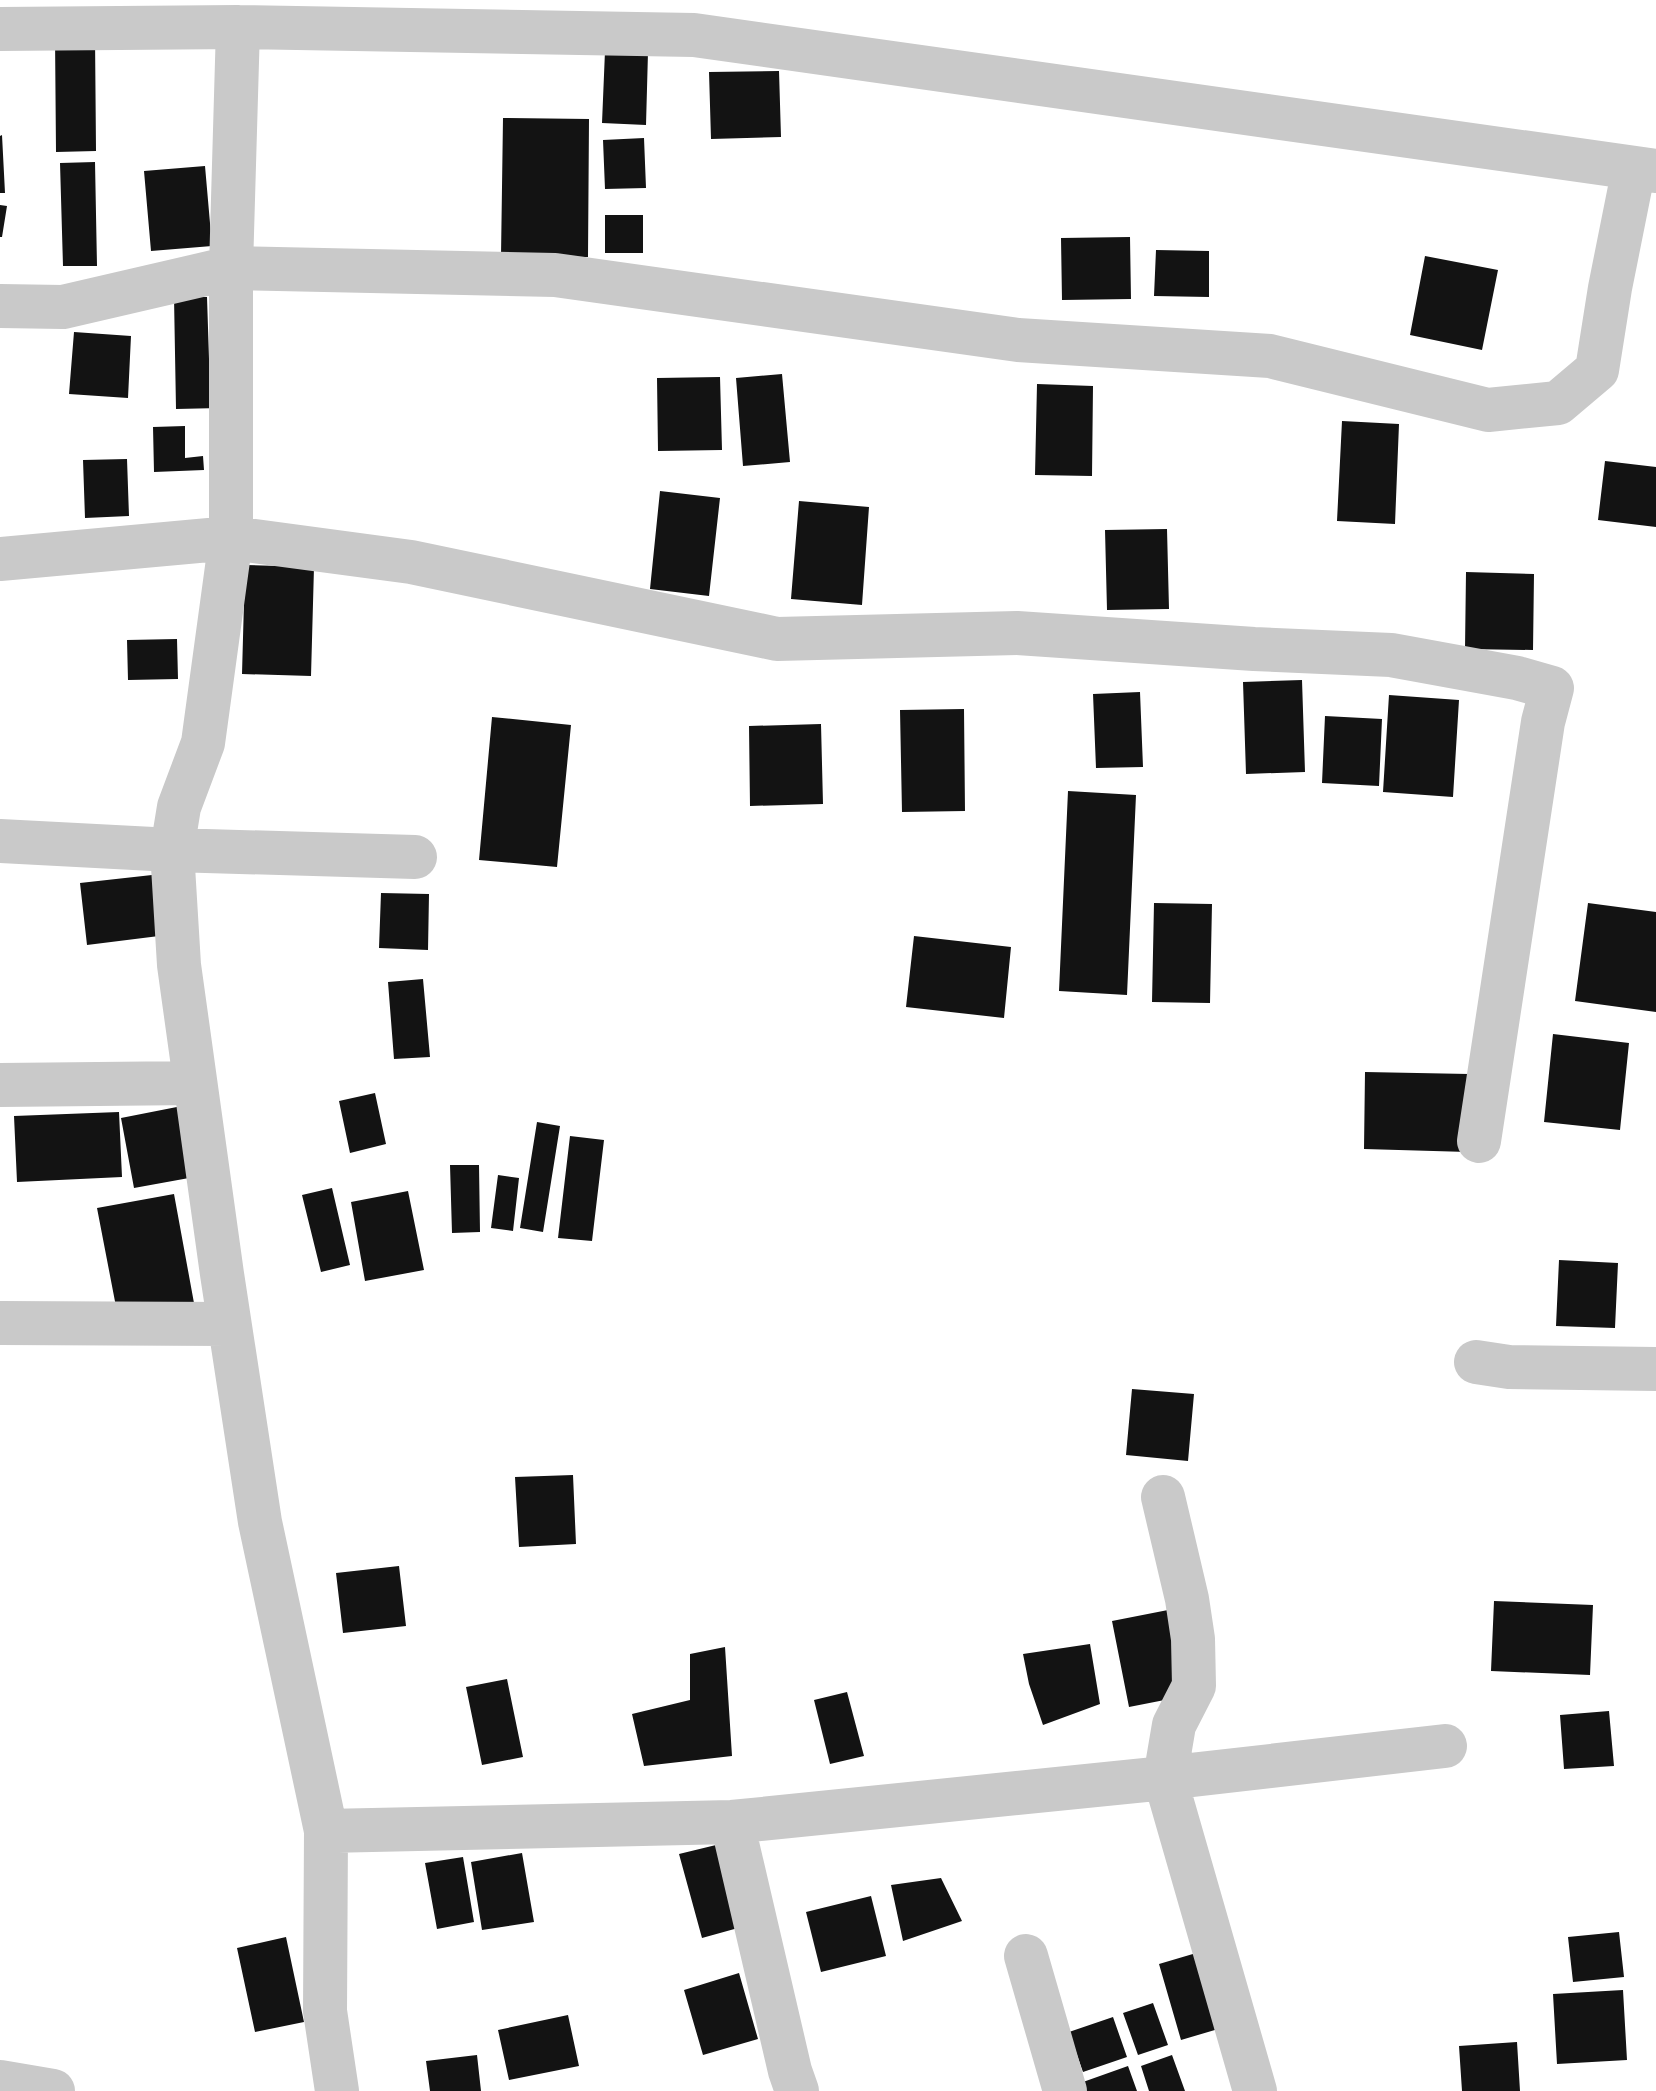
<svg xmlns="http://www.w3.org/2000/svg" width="1656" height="2091" viewBox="0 0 1656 2091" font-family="'Varela Round',sans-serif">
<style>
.building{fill:#131313}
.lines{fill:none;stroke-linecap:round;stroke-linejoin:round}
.minor{stroke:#c9c9c9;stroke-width:44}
</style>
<rect width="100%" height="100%" fill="#fff"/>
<!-- building -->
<path class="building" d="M55,36H95L96,151L56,152Z
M605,51L648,52L646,125L602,123Z
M779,71L781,137L711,139L709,72Z
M503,118L589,119L588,257L501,256Z
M2,135L5,193H0V136Z
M644,138L646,188L605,189L603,140Z
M95,162L97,266H63L60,163Z
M205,166L212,246L151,251L144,171Z
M0,205L7,206L2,237H0Z
M605,215H643V253H605Z
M1130,237L1131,299L1062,300L1061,238Z
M1156,250L1209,251V297L1154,296Z
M1425,256L1498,270L1482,350L1410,335Z
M174,297H207L210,390L220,408L176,409Z
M74,332L131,336L128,398L69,394Z
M782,374L790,462L743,466L736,378Z
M720,377L722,450L658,451L657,378Z
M1037,384L1093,386L1092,476L1035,475Z
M1342,421L1399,424L1395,524L1337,521Z
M185,426V458L203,456L204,470L154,472L153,427Z
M127,459L129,516L85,518L83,460Z
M1605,461L1656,467V527L1598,520Z
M660,491L720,498L709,596L650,589Z
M799,501L869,507L862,605L791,599Z
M1167,529L1169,609L1107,610L1105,530Z
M245,565L314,567L311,676L242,674Z
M1466,572L1534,574L1533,650L1465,649Z
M177,639L178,679L128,680L127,640Z
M1302,680L1305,772L1246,774L1243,682Z
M1140,692L1143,767L1096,768L1093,694Z
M1389,695L1459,700L1453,797L1383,792Z
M964,709L965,811L902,812L900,710Z
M1325,716L1382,719L1379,786L1322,783Z
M492,717L571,725L557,867L479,860Z
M821,724L823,804L750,806L749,726Z
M1068,791L1136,795L1127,995L1059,991Z
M152,875L159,936L87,945L80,883Z
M381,893L429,894L428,950L379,948Z
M1154,903L1212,904L1210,1003L1152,1002Z
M1588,903L1656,912V1012L1575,1001Z
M914,936L1011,947L1004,1018L906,1007Z
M423,979L430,1057L394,1059L388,982Z
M1553,1034L1629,1043L1620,1130L1544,1122Z
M1365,1072L1469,1074L1468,1152L1364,1149Z
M375,1093L386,1144L350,1153L339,1101Z
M187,1105L200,1176L134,1188L121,1118Z
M119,1112L122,1177L17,1182L14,1116Z
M537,1122L560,1126L543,1232L520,1228Z
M570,1136L604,1140L592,1241L558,1238Z
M450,1165H479L480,1232L452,1233Z
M498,1175L519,1178L513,1231L491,1228Z
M332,1188L350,1265L321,1272L302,1195Z
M408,1191L424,1270L365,1281L351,1202Z
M174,1194L194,1303L118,1317L97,1208Z
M1559,1260L1618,1263L1615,1328L1556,1326Z
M1132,1389L1194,1394L1188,1461L1126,1455Z
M573,1475L576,1544L519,1547L515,1477Z
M399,1566L406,1626L343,1633L336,1573Z
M1494,1601L1593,1605L1590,1675L1491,1671Z
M1168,1610L1185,1696L1129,1707L1112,1621Z
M1090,1644L1100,1704L1043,1725L1029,1684L1023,1654Z
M725,1647L732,1756L644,1766L632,1714L690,1700V1654Z
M507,1679L523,1757L482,1765L466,1687Z
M847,1692L864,1756L830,1764L814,1700Z
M1609,1711L1614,1766L1564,1769L1560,1715Z
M716,1845L738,1928L702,1938L679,1854Z
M522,1853L534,1922L482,1930L471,1862Z
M463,1857L474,1922L437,1929L425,1863Z
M941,1878L962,1921L903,1941L891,1885Z
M871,1896L886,1956L821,1972L806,1912Z
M1619,1932L1624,1977L1573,1982L1568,1937Z
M286,1937L304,2022L255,2032L237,1948Z
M1203,1951L1225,2027L1181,2040L1159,1964Z
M739,1973L758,2039L703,2055L684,1990Z
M1623,1990L1627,2060L1557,2064L1553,1994Z
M1153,2003L1168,2045L1138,2055L1123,2013Z
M568,2015L579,2066L509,2080L498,2030Z
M1113,2017L1127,2057L1083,2072L1069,2032Z
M1517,2042L1520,2091H1462L1459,2046Z
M477,2055L481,2091H430L426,2061Z
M1172,2055L1185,2091H1149L1141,2066Z
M1128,2066L1137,2091H1086L1083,2082Z"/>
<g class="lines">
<!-- minor -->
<path class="minor" d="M238,27L231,268V538L203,743L179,807L172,850L179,965L222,1274L260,1522L326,1831L325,2011L337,2091
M0,29L238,27L694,35L1656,171
M0,306L63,307L231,268L555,275L1018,340L1270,356L1488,410L1558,403L1597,370L1610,288L1634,168
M0,559L231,538L411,562L777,639L1017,633L1254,649L1391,655L1517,678L1552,688L1543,722L1479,1141
M0,841L172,850L415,857
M0,1085L195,1083
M0,1323L229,1324
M1476,1362L1509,1367L1656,1369
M1163,1497L1187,1599L1193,1639L1194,1686L1174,1725L1165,1778L1255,2091
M732,1822L790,2071L797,2091
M326,1831L732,1822L1165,1778L1445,1746
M1026,1956L1065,2091
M0,2082L53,2091"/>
</g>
</svg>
